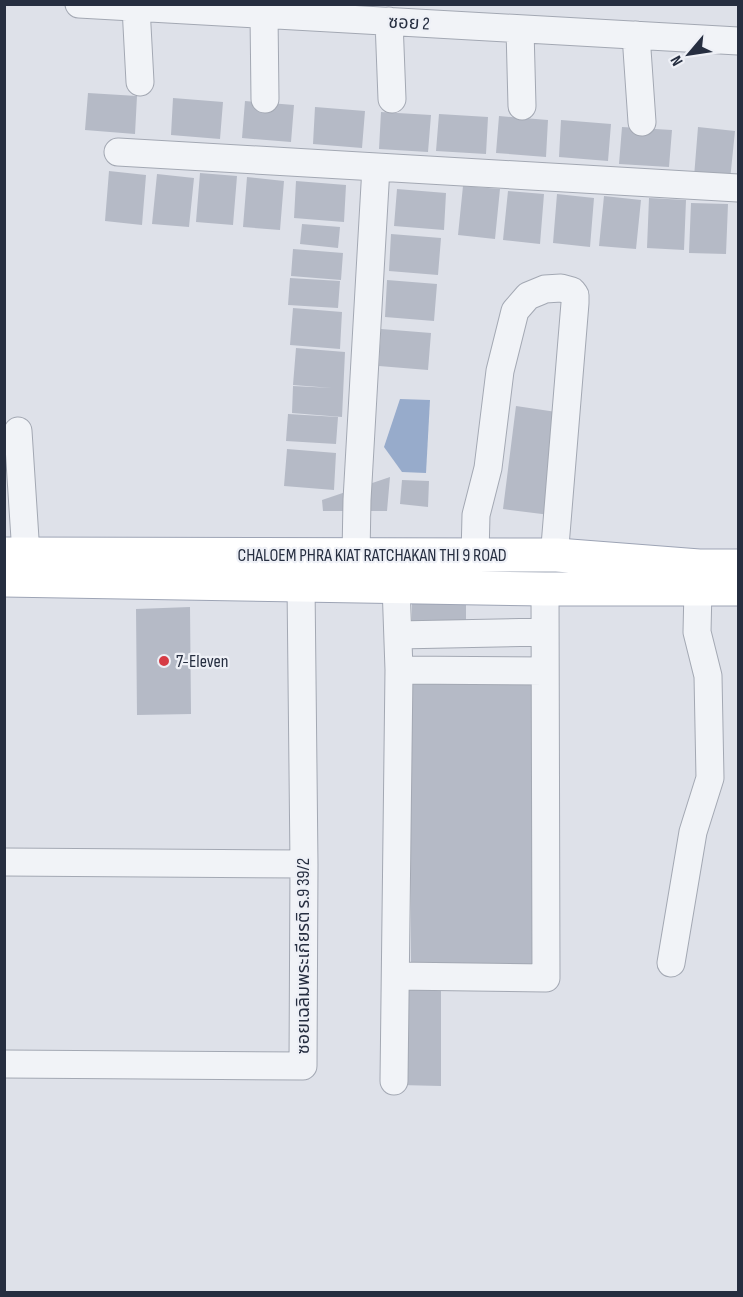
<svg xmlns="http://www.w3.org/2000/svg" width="743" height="1297" viewBox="0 0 743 1297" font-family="'Sofia Sans Condensed','Noto Sans Thai',sans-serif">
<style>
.water{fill:#97abcb}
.building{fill:#b5bac6}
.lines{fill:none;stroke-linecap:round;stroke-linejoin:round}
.minor-casing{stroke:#a3a8b3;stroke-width:29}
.major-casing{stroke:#9da4b5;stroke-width:35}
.minor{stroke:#f1f3f7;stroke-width:27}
.major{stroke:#fff;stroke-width:33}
.poi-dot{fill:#d63b45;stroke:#eef0f6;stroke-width:2}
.labels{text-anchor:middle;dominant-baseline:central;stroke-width:4.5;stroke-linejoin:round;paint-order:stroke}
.street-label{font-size:18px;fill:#262e40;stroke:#eef0f6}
.poi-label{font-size:18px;fill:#262e40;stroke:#eef0f6;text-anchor:start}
</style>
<rect width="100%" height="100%" fill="#dee1e9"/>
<!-- water -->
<path class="water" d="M400,399L430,400L426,473L402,472L384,447Z"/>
<!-- building -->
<path class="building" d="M88,93L137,96L135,134L85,130Z
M173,98L223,102L220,139L171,135Z
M245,101L294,105L291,142L242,138Z
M315,107L365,111L362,148L313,144Z
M381,112L431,115L428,152L379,149Z
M439,114L488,117L486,154L436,151Z
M499,116L548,120L546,157L496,153Z
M561,120L611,124L608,161L559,157Z
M622,127L672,130L669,167L619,164Z
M698,127L735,131L730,180L694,177Z
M109,171L146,175L142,225L105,221Z
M200,173L237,176L233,225L196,222Z
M157,174L194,178L189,227L152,224Z
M247,177L284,181L280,230L243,227Z
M296,181L346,185L344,222L294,218Z
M463,186L500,189L495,239L458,235Z
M397,189L446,193L444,230L394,226Z
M508,191L544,194L540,244L503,240Z
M557,194L594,198L590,247L553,243Z
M604,196L641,200L636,249L599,246Z
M649,198L686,200L684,250L647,248Z
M691,203L728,204L726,254L689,253Z
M302,224L340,227L338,248L300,244Z
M391,234L441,238L438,275L389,271Z
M293,249L343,253L341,280L291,276Z
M290,278L340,281L338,308L288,305Z
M387,280L437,284L434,321L385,317Z
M293,308L342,312L340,349L290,345Z
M381,329L431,333L428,370L379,366Z
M296,348L345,352L342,417L292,413L293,386L332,388L293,385Z
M516,406L563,413L550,515L503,509Z
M288,414L338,417L336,444L286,441Z
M287,449L336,453L334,490L284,486Z
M390,477L387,511H323L322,500Z
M402,480L429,481L428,507L400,504Z
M466,601V628H412V602Z
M190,607L191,714L137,715L136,609Z
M410,679H534L535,969H411Z
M401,985H441V1086L400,1085Z"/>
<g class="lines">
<defs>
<path id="minor" d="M79,4L738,41
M136,7L140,82
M264,15L265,99
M389,21L392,99
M520,29L522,106
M636,35L642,122
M118,152L738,188
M18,431L25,539L28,553
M356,555L357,500L376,167
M475,555L476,515L488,468L500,371L515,311L528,296L545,289L561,288L572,291L575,295V303L555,546
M398,635L544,632
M399,670L544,671
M4,862L304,864
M671,963L693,832L710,778L708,676L697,632L698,589
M396,976L546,978L545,589
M4,1064L303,1066L304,864L301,584
M394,1081L399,670L396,585"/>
<path id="major" d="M4,554L557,555L699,566H738
M4,580L545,589H738"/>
</defs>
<!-- minor casing -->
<use href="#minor" class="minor-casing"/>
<!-- major casing -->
<use href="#major" class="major-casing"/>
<!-- minor -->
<use href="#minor" class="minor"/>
<!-- major -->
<use href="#major" class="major"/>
</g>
<!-- markers -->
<circle class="poi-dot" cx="164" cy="661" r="6"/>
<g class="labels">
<!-- street labels -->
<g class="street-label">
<text transform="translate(409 23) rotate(3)">ซอย 2</text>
<text x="372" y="555">CHALOEM PHRA KIAT RATCHAKAN THI 9 ROAD</text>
<text transform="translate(303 956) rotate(-90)">ซอยเฉลิมพระเกียรติ ร.9 39/2</text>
</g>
<!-- poi labels -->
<g class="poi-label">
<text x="176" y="661">7-Eleven</text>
</g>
</g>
<!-- border -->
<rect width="743" height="1297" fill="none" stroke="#262e40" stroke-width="12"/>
<!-- north arrow -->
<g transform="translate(689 54) rotate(241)" stroke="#eef0f6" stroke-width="4.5" paint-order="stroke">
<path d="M0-4.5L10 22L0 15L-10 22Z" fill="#262e40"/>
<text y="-9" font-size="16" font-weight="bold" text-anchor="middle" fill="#262e40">N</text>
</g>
</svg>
